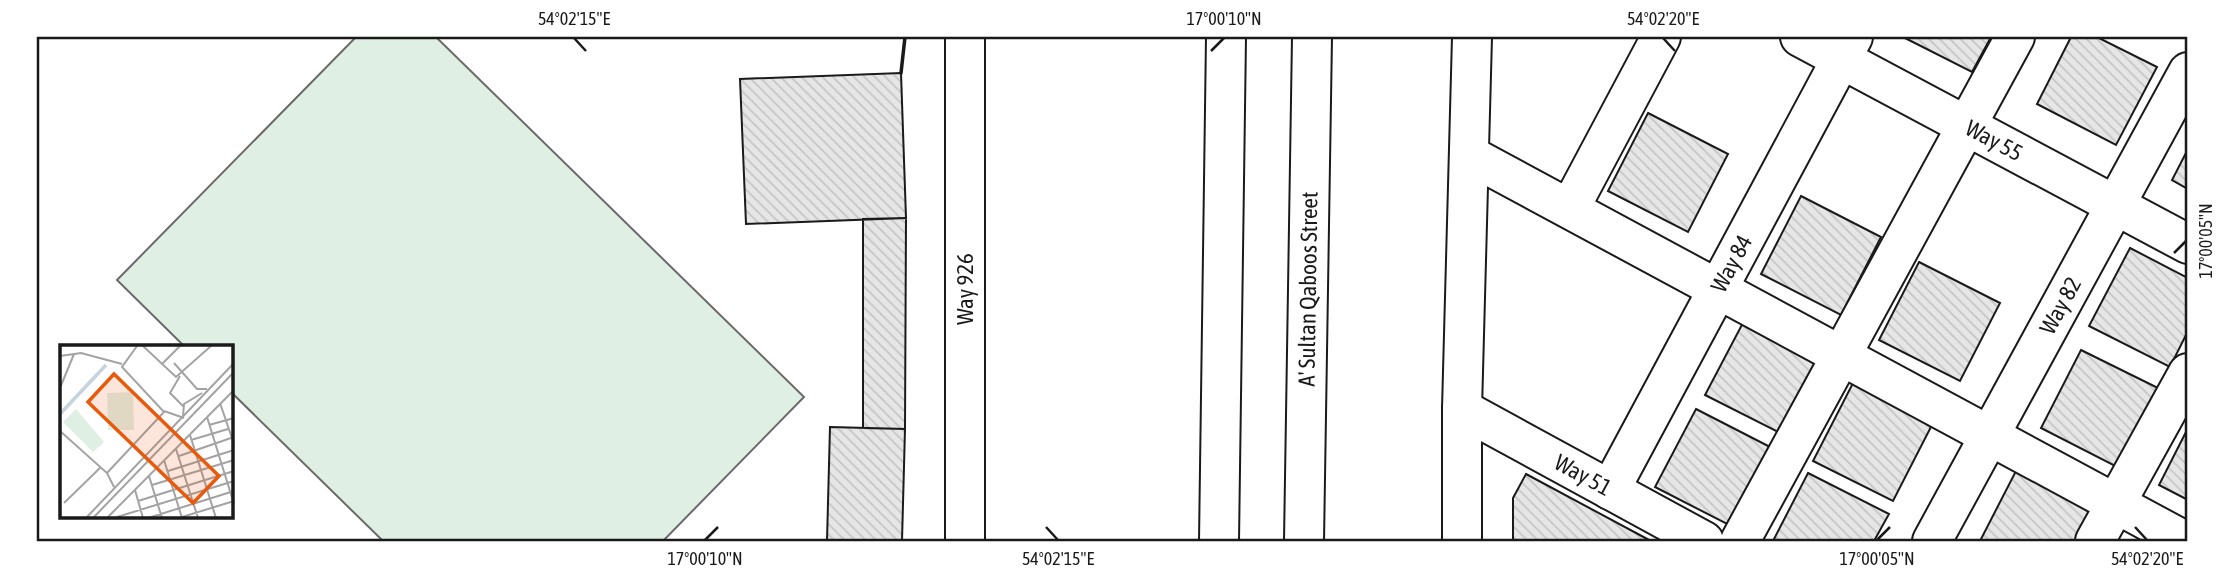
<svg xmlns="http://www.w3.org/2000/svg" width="2225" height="578" viewBox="0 0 2225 578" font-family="'Asap Condensed',sans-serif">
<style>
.pitch{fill:#e0efe3;stroke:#6a6a6a;stroke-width:2}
.building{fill:url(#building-back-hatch);stroke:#1a1a1a;stroke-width:2}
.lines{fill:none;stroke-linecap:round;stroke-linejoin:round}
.minor-casing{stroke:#1a1a1a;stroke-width:42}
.highway-casing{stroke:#1a1a1a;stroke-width:42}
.minor{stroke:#fff;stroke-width:38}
.highway{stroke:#fff;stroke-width:38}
.wall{stroke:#1a1a1a;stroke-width:3.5}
.ticks{fill:none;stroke:#1a1a1a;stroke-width:2.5}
.labels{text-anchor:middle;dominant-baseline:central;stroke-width:5;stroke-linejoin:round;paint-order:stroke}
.street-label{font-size:23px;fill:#1a1a1a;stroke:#fff}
.inset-river{fill:none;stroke:#c6d2dc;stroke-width:3.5}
.inset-road{fill:none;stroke:#a3a3a3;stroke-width:2}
.view{fill:#e8590c;fill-opacity:0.15;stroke:#e8590c;stroke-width:3.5}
.inset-edge{fill:none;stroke:#1a1a1a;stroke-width:3.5}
.neatline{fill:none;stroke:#1a1a1a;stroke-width:2.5}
.ticks-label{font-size:18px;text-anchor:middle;fill:#1a1a1a}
</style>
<defs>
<pattern id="building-back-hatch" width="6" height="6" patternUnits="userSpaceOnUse" patternTransform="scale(1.75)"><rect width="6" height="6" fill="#e6e6e6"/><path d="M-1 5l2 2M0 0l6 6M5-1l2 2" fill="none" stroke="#c5c5c5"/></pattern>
</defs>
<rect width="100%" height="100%" fill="#fff"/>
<!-- pitch -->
<path class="pitch" d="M356,37H436L804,397L663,541H383L231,392V347H185L117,280Z"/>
<!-- building -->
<path class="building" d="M1903,37H1991L1972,72Z
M2071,37H2097L2157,67L2116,145L2037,104Z
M901,73L906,218L746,224L740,79Z
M1648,113L1728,154L1688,232L1608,191Z
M2188,149V189L2172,180Z
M1801,196L1881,237L1841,315L1761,274Z
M906,218L905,429L863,428V219Z
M2130,248L2188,278V331L2170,367L2089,326Z
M1919,262L2000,303L1960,381L1879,340Z
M1746,317L1826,358L1786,436L1705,395Z
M2081,350L2162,390L2121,469L2041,428Z
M1853,383L1933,423L1893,501L1813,461Z
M1696,409L1776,450L1735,528L1655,487Z
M830,427L905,429L902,541H827Z
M2188,428V500L2159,485Z
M2017,469L2098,510L2082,541H1980Z
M1808,473L1889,514L1874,541H1773Z
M1526,474L1651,541H1513V498Z"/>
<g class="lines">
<defs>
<g id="minor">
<path d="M965,37V541"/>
<path id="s1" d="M1800,37L2188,244"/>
<path d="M1471,156L2185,541"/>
<path d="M1570,208L1661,37"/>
<path id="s2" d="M1462,409L1704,541"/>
<path id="s3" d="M1610,490L1853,37"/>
<path d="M1462,541V409L1472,37"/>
<path d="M1740,541L2015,37"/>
<path id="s4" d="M1932,541L2188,72"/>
<path d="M2095,541L2188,373"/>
</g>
<g id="highway">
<path d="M1219,541L1226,37"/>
<path id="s5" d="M1304,541L1312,37"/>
</g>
</defs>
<!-- minor casing -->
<use href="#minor" class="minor-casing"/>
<!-- highway casing -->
<use href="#highway" class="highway-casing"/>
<!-- minor -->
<use href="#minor" class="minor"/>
<!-- highway -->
<use href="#highway" class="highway"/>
<!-- wall -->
<path class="wall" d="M901,73L905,37"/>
</g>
<!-- ticks -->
<path class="ticks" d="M574,38L586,51M1663,38L1675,51M1211,51L1224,38M2174,253L2186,241M1046,527L1058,540M2135,527L2147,540M705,540L718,527M1877,540L1890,527"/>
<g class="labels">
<!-- street labels -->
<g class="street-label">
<text stroke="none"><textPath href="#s1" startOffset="220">Way 55</textPath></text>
<text stroke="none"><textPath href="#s3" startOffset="257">Way 84</textPath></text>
<text transform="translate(965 289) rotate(-90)">Way 926</text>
<text stroke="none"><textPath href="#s5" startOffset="252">A' Sultan Qaboos Street</textPath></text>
<text stroke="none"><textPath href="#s4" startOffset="268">Way 82</textPath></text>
<text stroke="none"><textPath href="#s2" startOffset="138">Way 51</textPath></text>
</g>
</g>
<!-- overview -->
<g transform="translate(60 345)">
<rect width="173" height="173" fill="#fff"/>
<path d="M73,47L74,85H48L47,48ZM16,64L44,97L33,107L3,77Z" fill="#e0efe3"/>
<path class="inset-river" d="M0,69L46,20"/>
<path class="inset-road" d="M83,1L116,32L151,1M0,11L21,8L62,19M114,18L137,44H147M102,19L120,1M120,31L110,48L124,62M0,43L14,9M160,58L174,99M104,66L124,73M123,71L124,59L142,48M147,72L174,159M149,80L174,73M0,86L47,128L54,142M130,90L156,173M131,95L168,84M116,104L138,173M119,111L171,93M104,115L122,173M108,126L174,105M47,128L104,67L62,22L77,1M89,131L102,173M92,140L174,115M75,145L83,173M78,156L174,126M4,158L41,122M57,172L174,136M122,172L174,156M26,173L174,18M33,173L174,27M47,173L174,45M88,173L174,146"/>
<path class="view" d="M54,29L159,131L133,158L28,57Z"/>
<rect width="173" height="173" class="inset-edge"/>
</g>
<!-- border -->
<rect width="2225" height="578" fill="none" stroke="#ffffff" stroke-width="77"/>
<rect x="38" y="38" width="2148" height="502" class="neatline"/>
<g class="ticks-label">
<text x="574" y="25">54°02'15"E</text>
<text x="1224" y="25">17°00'10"N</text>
<text x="1663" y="25">54°02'20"E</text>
<text transform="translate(2206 241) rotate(-90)" y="6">17°00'05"N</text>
<text x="705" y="565">17°00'10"N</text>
<text x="1058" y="565">54°02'15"E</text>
<text x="1877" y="565">17°00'05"N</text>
<text x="2147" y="565">54°02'20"E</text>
</g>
</svg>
